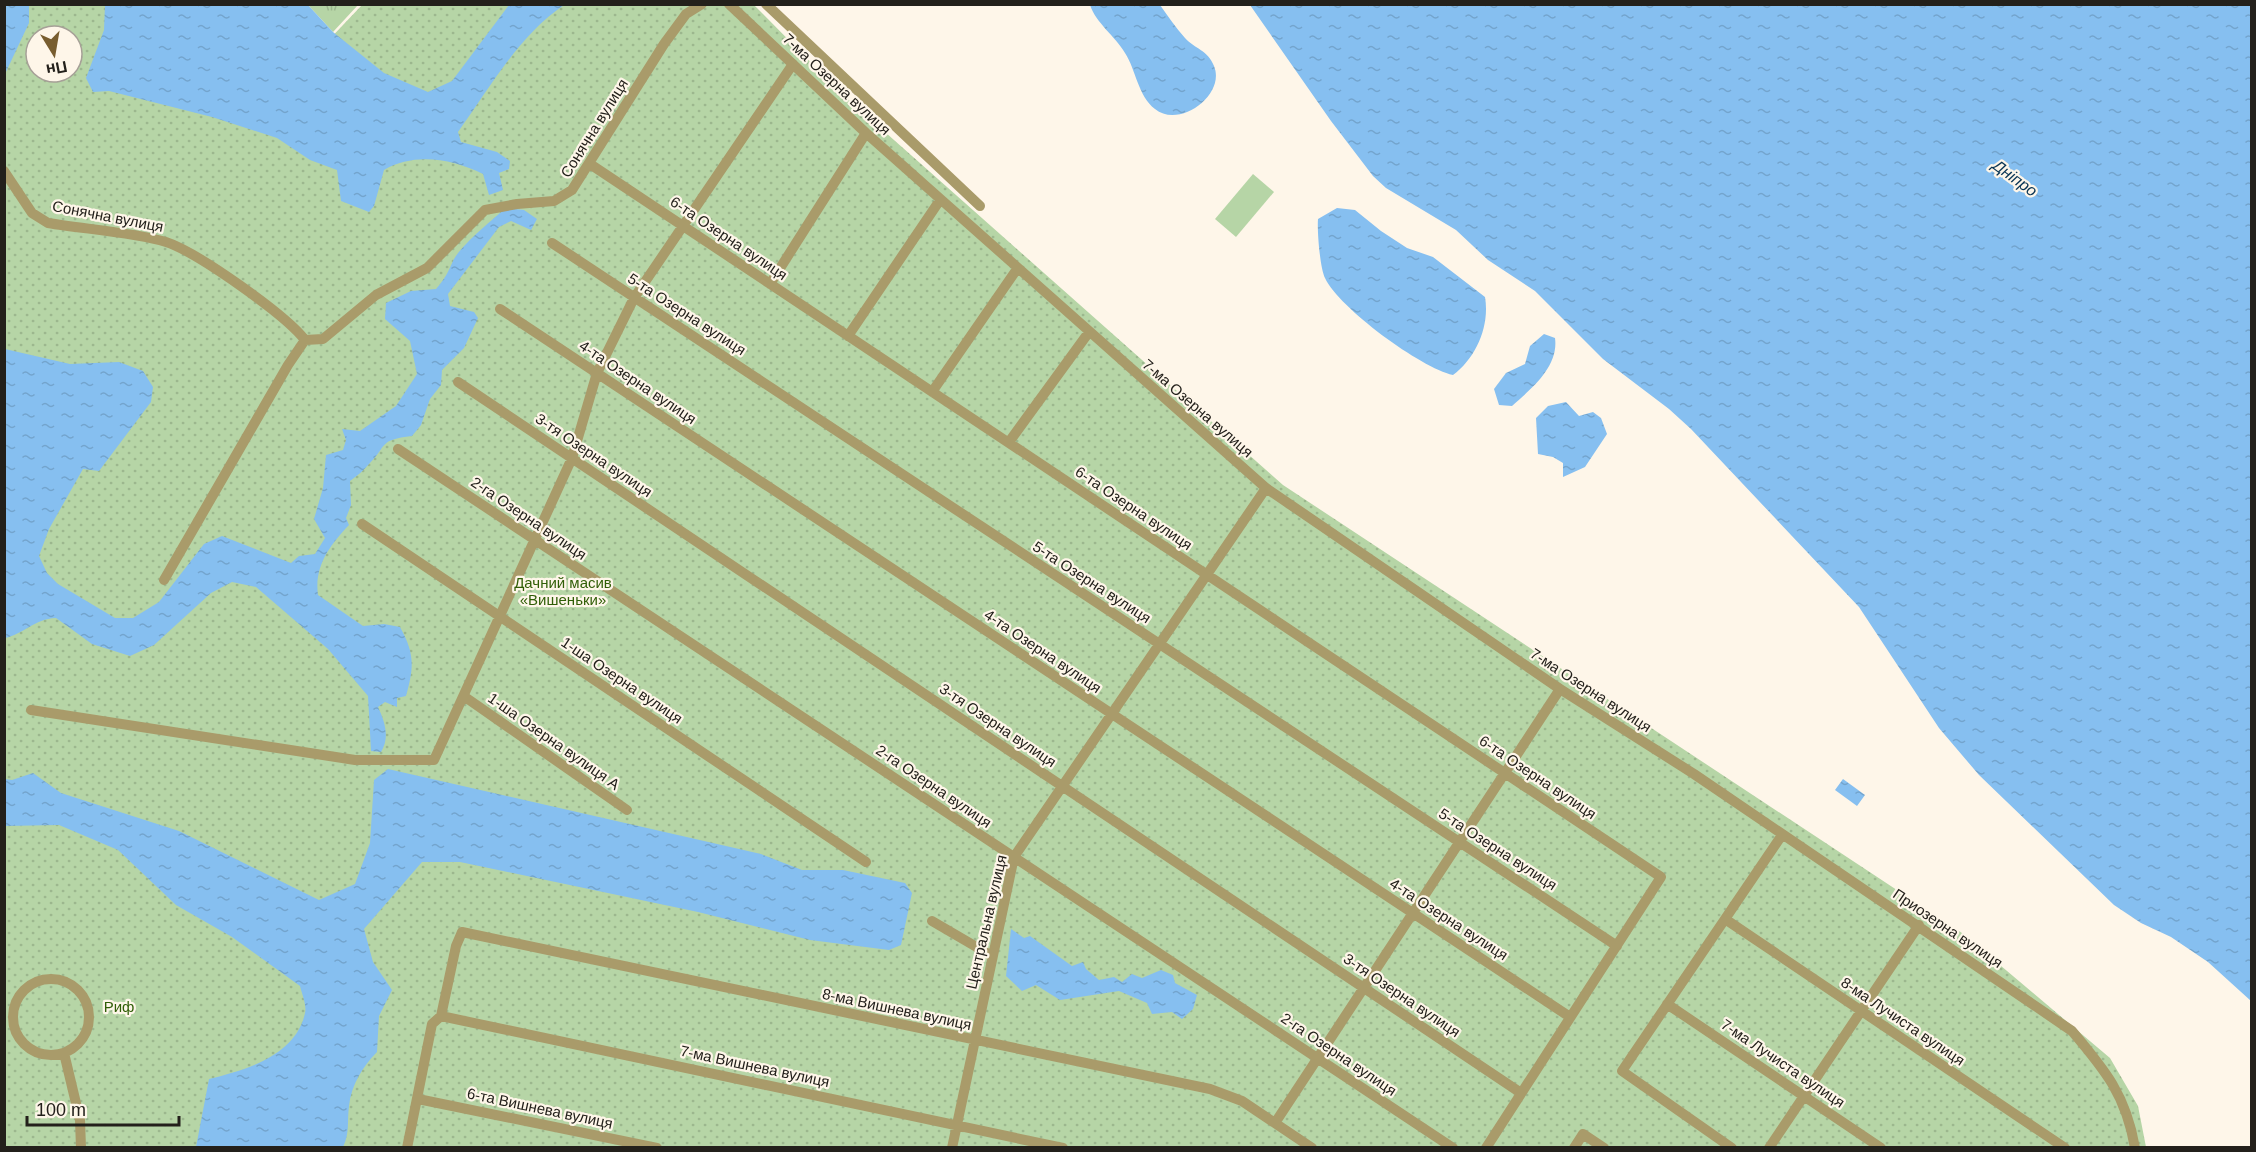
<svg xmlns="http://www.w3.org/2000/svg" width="2256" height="1152" viewBox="0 0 2256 1152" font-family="Helvetica,sans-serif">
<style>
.grass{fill:url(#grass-tufts)}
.garden{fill:url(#garden-dots);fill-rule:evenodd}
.pitch{fill:#b6d5a6}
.water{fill:url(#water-ripples)}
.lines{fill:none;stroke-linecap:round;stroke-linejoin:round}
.street{stroke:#a99b6a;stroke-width:10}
.labels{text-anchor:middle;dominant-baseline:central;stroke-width:4.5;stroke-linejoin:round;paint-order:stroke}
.street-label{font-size:15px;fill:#23201b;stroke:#fef6e9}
.park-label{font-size:15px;fill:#305e07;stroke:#fef6e9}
.water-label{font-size:16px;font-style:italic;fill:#083454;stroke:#fef6e9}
</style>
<defs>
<pattern id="grass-tufts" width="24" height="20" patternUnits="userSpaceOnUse" patternTransform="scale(1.5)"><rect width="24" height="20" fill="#b6d5a6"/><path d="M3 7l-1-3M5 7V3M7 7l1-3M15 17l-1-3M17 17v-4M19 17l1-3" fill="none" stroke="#9cb78e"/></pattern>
<pattern id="garden-dots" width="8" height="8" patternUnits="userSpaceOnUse" patternTransform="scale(1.5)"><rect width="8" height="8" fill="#b6d5a6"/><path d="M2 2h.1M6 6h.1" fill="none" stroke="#9cb78e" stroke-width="1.8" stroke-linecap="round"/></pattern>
<pattern id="water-ripples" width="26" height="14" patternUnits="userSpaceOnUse" patternTransform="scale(1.5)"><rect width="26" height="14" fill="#86bff0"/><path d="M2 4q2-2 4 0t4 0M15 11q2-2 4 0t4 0" fill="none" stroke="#73a4cd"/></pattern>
</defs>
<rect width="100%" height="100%" fill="#fef6e9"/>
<!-- grass -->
<path class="grass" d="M308,5H358L333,32Z"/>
<!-- garden -->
<path class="garden" d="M5,4L274,5L323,46L362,5H754L841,93L1283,485L1962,933L2110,1058L2138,1106L2146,1147L5,1148ZM36,36H72V72H36Z"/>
<!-- pitch -->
<path class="pitch" d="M1253,174L1274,192L1236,237L1215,219Z"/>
<!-- water -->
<path class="water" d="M5,4L29,5V23L5,74Z
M105,5H308L333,32L384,73L428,92L452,81L509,5H564C519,35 489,89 458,132L461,142L497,152L510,161L509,169L499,173L503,190L489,195L483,174C452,159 415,152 384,170L374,206L369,212L341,201L337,170L310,160L277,138L212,117L109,91L93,92L86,78L104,30Z
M1090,5H1160C1168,16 1176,28 1185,38C1195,49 1208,50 1214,66C1226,95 1179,129 1155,109C1138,96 1136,70 1125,53C1115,36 1096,23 1090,5Z
M1250,5H2251V1001L2208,962L2171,937L2141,923L2114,905L1979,775L1939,728L1859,607L1691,429L1669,409L1603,359L1535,291L1488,260L1456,230L1386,188L1373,176L1331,121Z
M506,208L524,210L537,219L531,230L511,221L499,227L448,294L450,306L474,312L478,318L464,348L442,370L441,385L430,399L421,425L412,436C378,440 388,445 369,464C364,470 357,476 350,481L351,505L346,518L349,525C330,545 314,566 318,595L363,626L384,624L400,627C415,654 414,667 406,696L397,698V707L385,702L378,707C385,722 390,738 381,752L371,751L368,696L328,649L256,587L232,582L211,593L154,645L130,656L92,644L56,618C34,619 24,634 5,638V349L70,364L119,362L143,371L153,387L151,402L99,471L83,469L49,529L39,556L47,573L58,584L115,618H133L159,602L204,544L222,536L291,563L299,556L315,554L325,538L314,519L323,488L326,455L343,450L346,440L342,429L360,431L396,406L417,374L410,341L385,319L386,303L411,291L436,289C446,277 447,274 453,261C460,246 493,219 506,208Z
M1337,208L1355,210L1381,231L1407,248L1433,257L1485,297C1490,326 1476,358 1453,375C1421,368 1339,308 1325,278C1320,268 1317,231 1318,219Z
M1544,334L1555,338C1559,367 1531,389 1512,406L1499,405L1494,389L1506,373L1525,364L1530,346Z
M1566,402L1579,416L1593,412L1601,418L1607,434L1585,467L1563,477V463L1553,457L1538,454L1536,418L1548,406Z
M388,769L761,854L802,870H843L905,883L912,893L901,945L889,950L810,940L698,912L460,862H422L364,929L373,962L392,990L379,1016L377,1052C363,1066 351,1085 349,1106C347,1121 350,1133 343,1147H196L209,1079C245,1070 296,1056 305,1013C307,1006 302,994 300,986L232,937L176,905L118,850L59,825L5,826V779L12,780L33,773L61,793L179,831L319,900L355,884L370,843L374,780Z
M1843,779L1865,795L1857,806L1835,790Z
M1011,929L1024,938L1030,936L1072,966L1083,962L1086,969L1099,980L1114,977L1122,982L1132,974L1142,978L1161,970L1173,975L1175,983L1197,995L1193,1009L1182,1019L1172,1012L1152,1014L1147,1003L1119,991L1060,1000L1036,985L1022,991L1006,976Z"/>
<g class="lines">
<!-- street -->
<path class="street" d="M729,4L866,133L1266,488L1560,689L1694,774L2072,1031C2105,1070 2126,1095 2135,1148
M766,4L980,206
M590,164L1661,877L1486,1148
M4,171L32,213L48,223C83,229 133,232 166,242C197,252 286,315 305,340
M552,243L1617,946
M770,284L866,133
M500,309L1570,1017
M848,336L940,200
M305,340L323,339L376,295L427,268L485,210L517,204L554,201L572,190L664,44L686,14L702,4
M458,382L1521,1093
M932,392L1017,269
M1009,442L1089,332
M398,449L1453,1148
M362,524L866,862
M164,580L288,365L305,340
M465,697L627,810
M31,710L355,760H434L572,458L597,373L634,298L793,64
M1725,919L2065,1148
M932,921L992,956
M13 1017a38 38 0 1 1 76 0a38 38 0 1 1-76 0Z
M1667,1004L1881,1148
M441,1016L1063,1148
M64,1053L80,1120L81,1148
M418,1099L657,1148
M1275,1123L1560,689
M407,1148L432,1024L441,1016L456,946L462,932L1210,1089L1242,1101L1312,1148
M952,1148L1014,857L1266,488
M1574,1148L1583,1134L1604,1148
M1732,1148L1622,1071L1782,835
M1769,1148L1919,925"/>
</g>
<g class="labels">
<!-- street labels -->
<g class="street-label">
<text transform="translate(837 84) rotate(43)">7-ма Озерна вулиця</text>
<text transform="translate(594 128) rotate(-58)">Сонячна вулиця</text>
<text transform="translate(108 216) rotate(11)">Сонячна вулиця</text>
<text transform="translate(729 238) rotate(34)">6-та Озерна вулиця</text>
<text transform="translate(687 314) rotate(33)">5-та Озерна вулиця</text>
<text transform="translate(638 382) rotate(34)">4-та Озерна вулиця</text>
<text transform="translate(1198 408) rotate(41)">7-ма Озерна вулиця</text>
<text transform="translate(594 455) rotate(34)">3-тя Озерна вулиця</text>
<text transform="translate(1134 508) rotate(34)">6-та Озерна вулиця</text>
<text transform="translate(529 518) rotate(34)">2-га Озерна вулиця</text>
<text transform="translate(1092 582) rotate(33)">5-та Озерна вулиця</text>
<text transform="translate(1043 651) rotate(34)">4-та Озерна вулиця</text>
<text transform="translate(622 680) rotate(34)">1-ша Озерна вулиця</text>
<text transform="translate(1591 690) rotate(33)">7-ма Озерна вулиця</text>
<text transform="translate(998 725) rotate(34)">3-тя Озерна вулиця</text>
<text transform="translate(554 741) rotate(35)">1-ша Озерна вулиця А</text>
<text transform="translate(1538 777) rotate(34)">6-та Озерна вулиця</text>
<text transform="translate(934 786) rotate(34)">2-га Озерна вулиця</text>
<text transform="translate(1498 849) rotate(33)">5-та Озерна вулиця</text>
<text transform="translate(1449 919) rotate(33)">4-та Озерна вулиця</text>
<text transform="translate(986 922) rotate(-77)">Центральна вулиця</text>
<text transform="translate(1948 928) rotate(34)">Приозерна вулиця</text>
<text transform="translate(1402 995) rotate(34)">3-тя Озерна вулиця</text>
<text transform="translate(897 1009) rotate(12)">8-ма Вишнева вулиця</text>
<text transform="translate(1903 1021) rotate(34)">8-ма Лучиста вулиця</text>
<text transform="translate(1339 1054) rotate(34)">2-га Озерна вулиця</text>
<text transform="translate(1783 1063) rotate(34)">7-ма Лучиста вулиця</text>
<text transform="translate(755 1066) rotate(12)">7-ма Вишнева вулиця</text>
<text transform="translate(540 1108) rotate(12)">6-та Вишнева вулиця</text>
</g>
<!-- park labels -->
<g class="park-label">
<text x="563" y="582">Дачний масив<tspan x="563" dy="17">«Вишеньки»</tspan></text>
<text x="119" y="1006">Риф</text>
</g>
<!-- water labels -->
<g class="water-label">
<text transform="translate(2015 178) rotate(36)">Дніпро</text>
</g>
</g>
<!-- border -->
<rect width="2256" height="1152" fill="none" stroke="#23201b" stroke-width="12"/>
<!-- north arrow -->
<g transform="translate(54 54) rotate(169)"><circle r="28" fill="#fef6e9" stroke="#a6a097" stroke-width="1.5"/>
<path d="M0-4.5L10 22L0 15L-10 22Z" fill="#785d2f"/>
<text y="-9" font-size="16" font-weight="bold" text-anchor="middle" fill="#23201b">Пн</text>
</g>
<!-- scale -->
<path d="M27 1116v9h152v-9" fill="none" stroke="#23201b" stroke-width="3"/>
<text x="36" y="1116" font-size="18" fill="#23201b" stroke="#fef6e9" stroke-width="4.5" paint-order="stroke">100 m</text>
</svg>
